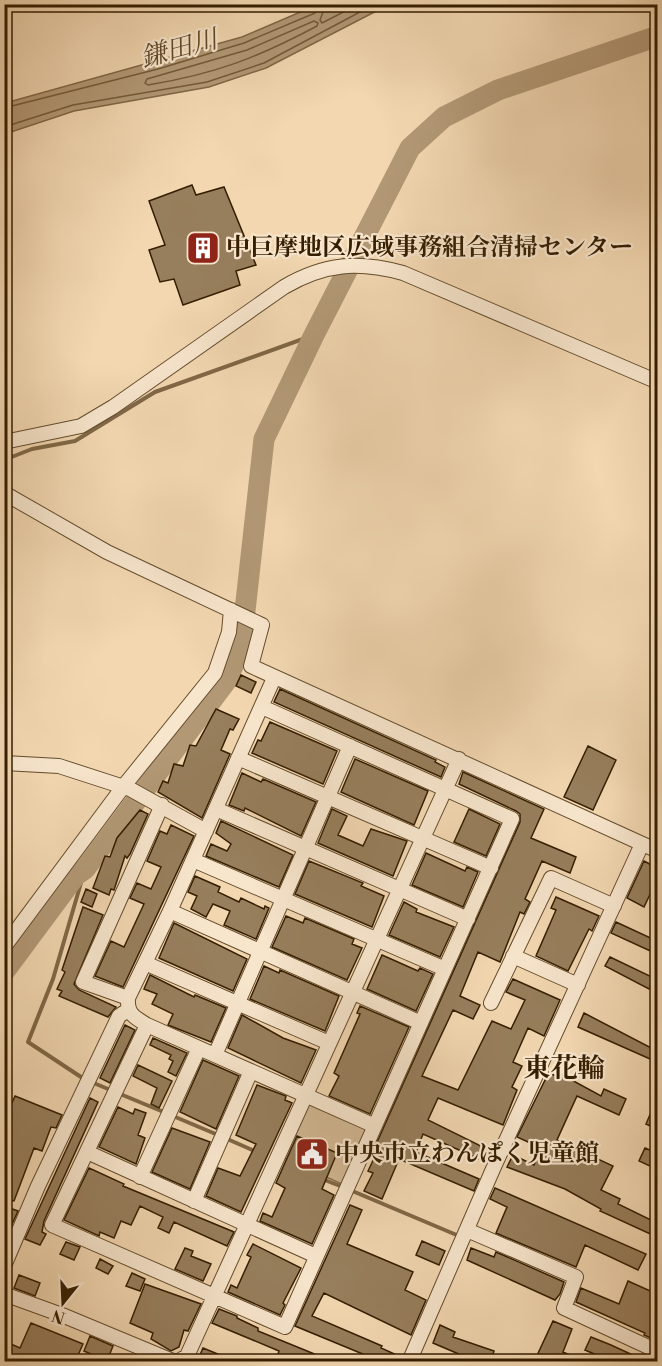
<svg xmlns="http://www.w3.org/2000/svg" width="662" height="1366" viewBox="0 0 662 1366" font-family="'Libre Bodoni','Noto Serif JP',serif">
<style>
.green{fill:#d2b893;stroke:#846b4a;stroke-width:1.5}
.water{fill:#b29875;stroke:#806746;stroke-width:1.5}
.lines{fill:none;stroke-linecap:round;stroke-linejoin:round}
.shore{stroke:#745b3a;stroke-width:1.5}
.stream{stroke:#806746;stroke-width:4}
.river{stroke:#b29875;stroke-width:21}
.building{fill:#977e5c;stroke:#351e00;stroke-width:1.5}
.minor-casing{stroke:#644c2c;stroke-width:16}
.minor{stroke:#f7e5cc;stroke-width:14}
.labels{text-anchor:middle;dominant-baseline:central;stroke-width:4.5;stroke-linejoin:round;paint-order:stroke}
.poi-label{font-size:24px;font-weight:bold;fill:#351e00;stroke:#f7e5cc;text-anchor:start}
.water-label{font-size:26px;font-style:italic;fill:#614929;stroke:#f7e5cc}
.quarter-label{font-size:27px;font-weight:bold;fill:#351e00;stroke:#f7e5cc}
</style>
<rect width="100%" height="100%" fill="#f2d7b1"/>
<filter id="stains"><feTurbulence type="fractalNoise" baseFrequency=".00333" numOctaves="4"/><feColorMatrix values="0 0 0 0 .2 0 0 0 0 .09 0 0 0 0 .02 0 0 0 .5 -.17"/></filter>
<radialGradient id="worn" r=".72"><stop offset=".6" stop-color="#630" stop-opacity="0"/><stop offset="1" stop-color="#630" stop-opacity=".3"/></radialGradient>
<!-- green -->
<path class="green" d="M309,1102L369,1129L344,1185L284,1158Z"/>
<!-- water -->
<path class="water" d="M319,4L388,5L266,68L209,87L74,111L5,134V103L242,37Z"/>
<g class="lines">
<!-- shore -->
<path class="shore" d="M326,4L320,20L322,23L359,4
M314,21L318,23L317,26C257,58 215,74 148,85L145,83L147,79L247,50Z
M4,108L158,69L244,43L315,13L319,4
M4,127L73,105L207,82L264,63L375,4"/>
<!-- stream -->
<path class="stream" d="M4,460L32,449L75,441L155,392L314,335
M85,869L53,979L28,1042L84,1079L166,1113
M173,1116L218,1135
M225,1138L257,1152
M322,1179L343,1187
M350,1190L459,1236"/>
<!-- river -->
<path class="river" d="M4,972L76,875L85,869L227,680L241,647L264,439L314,335L410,148L444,117L498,90L658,36"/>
</g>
<!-- building -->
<path class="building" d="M192,185L196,195L224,187L256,265L236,271L240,285L183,305L174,279L160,282L149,250L165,245L149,201Z
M241,675L256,682L251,693L236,686Z
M280,689L436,760L435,762L445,767L441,777L274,702Z
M216,709L239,719L233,730L230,729L221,750L230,754L202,818L158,792L163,781L168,783L174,764L183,766L190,745L196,746Z
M270,722L337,751L323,784L252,753L258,740L261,741Z
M588,746L616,760L593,810L564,797Z
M355,759L428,791L414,825L341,792Z
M463,772L544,809L531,838L576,857L570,873L542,861L525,899L530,902L524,914L520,912L500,962L478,952L460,996L480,1005L473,1019L453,1010L422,1076L458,1090L492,1021L511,1029L525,1000L506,992L513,979L560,1000L544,1036L528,1028L513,1062L522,1066L512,1087L517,1090L503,1125L438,1098L428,1120L491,1151L486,1162L423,1134L416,1152L479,1179L474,1191L399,1159L382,1199L364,1191L373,1173L368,1171L378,1150L374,1149L520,822V814L516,811L459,784Z
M242,773L261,782L263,779L316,802L301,836L245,808L244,811L229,805Z
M332,809L347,816L338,835L363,846L371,829L407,841L393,876L318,843Z
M469,809L500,824L486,856L454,842Z
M140,810L148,814L130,854L127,858L125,856L114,890L111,889L109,895L93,888L105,856L110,857L117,838Z
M221,821L293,855L279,887L206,856L211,844L227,851L231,844L216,833Z
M171,825L194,836L123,987L95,976L111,941L124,947L144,904L130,898L137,883L151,889L161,867L147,861L160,831L167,834Z
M426,853L465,871L467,867L478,872L463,907L412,885Z
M309,861L363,883L361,886L384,896L372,927L295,894Z
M644,861L657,868V885L655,884L644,907L627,898Z
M195,876L220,887L218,892L239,902L241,898L264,909L265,906L269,908L256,939L224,925L230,911L213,904L206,917L191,909L197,896L188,892Z
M86,889L97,894L92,907L81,902Z
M556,897L599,916L592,931L589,929L568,971L536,956L556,910L551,908Z
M404,902L417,909L416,912L454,927L440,957L389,935Z
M83,907L103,915L74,984L79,990L116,1007L108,1017L59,996L62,991L57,989L65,972L62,970Z
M286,916L303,923L305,918L354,939L352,944L362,948L347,980L272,947Z
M616,922L657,941V954L611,933Z
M174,923L247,959L233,991L159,958Z
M382,955L418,971L420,968L433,974L416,1011L367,989Z
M610,957L654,978L649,989L605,966Z
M264,966L279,973L280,970L339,996L325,1031L250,999Z
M150,975L194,997L195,995L226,1008L211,1042L168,1025L173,1014L152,1004L157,994L144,989Z
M360,1006L409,1027L370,1114L329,1096L339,1076L334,1073L360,1014L357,1013Z
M584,1013L657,1051V1062L578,1027Z
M242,1015L283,1038L316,1050L301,1083L228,1048Z
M125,1025L135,1030L110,1083L100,1078Z
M153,1038L187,1053L176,1076L168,1072L173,1061L169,1059L171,1055L150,1045Z
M203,1060L239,1076L216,1129L180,1112Z
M138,1065L172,1081L159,1108L151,1104L157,1088L133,1076Z
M549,1072L557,1077L559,1073L601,1096L604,1089L626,1099L619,1115L577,1096L557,1140L613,1166L601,1190L620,1199L618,1204L657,1223V1237L600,1211L601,1209L565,1189L507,1167L513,1155L534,1165L541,1148L517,1137Z
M257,1085L286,1096L285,1100L292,1103L241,1212L206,1196L218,1168L240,1176L256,1144L236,1135Z
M15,1096L62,1115L56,1128L51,1127L42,1151L34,1148L14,1201L4,1199V1121Z
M90,1098L98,1102L44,1221L42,1232L46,1234L40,1245L25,1239Z
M657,1098V1129L646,1124Z
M118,1107L133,1114L135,1109L146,1113L138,1135L145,1138L136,1164L99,1147Z
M172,1128L210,1142L190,1189L152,1172Z
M297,1136L337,1153L322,1189L334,1195L312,1244L260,1221L263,1213L272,1217L285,1188L276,1183Z
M645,1148L657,1153L654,1168L639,1161Z
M89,1168L124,1184L123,1186L234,1232L227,1246L174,1222L169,1233L158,1228L163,1217L140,1206L131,1225L121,1221L114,1238L100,1232L99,1236L64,1220Z
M495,1188L646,1254L638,1270L585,1245L576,1267L496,1233L507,1207L490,1199Z
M350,1205L362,1210L347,1244L413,1272L405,1290L426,1300L411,1335L324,1293L312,1316L382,1346L381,1348L401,1357L400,1362H382L295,1326Z
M4,1206L18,1211L4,1242Z
M422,1241L445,1251L439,1265L416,1255Z
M66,1242L80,1247L74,1260L60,1254Z
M253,1244L301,1268L283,1303L285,1305L280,1315L228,1292L231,1285L237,1288L251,1257L247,1255Z
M185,1248L193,1251L191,1256L211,1264L203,1281L175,1269Z
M471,1248L494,1257L496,1252L564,1282L560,1294L555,1300L467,1260Z
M100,1259L113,1266L108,1274L96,1268Z
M132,1273L145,1279L140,1291L126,1286Z
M19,1275L40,1283L35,1296L14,1288Z
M628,1281L657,1294V1331L653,1339L644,1335L645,1333L576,1302L581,1288L619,1304Z
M145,1284L201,1304L188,1331L184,1330L179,1347L171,1351L151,1339L153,1333L130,1323Z
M219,1309L237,1316V1318L258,1328V1331L334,1362H281L283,1356L278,1354L279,1351L212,1323Z
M553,1321L572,1329L563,1352L585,1362H534Z
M31,1323L83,1344L75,1362H10L12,1358L4,1355V1341L20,1348Z
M440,1325L455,1332L453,1337L494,1351L493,1354L510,1362H483L469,1356L468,1358L433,1343Z
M90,1336L113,1346L107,1361L84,1351Z
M591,1337L611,1345L648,1362H613L585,1350Z
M203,1348L235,1361L234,1362H197Z"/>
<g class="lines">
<defs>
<path id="minor" d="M4,442L81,426L113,407L284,287C325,263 358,261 403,273L658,382
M4,493L107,552L262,625L251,666L658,851
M274,678L170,911L128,998C127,1014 134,1017 147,1025L375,1126
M238,758L491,868
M4,763L59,766L130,789L206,831
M216,809L468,919
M193,860L445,969
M170,911L421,1023
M4,947L123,787L215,673L229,632L231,610
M513,956L578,985
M145,963L329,1043
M128,998L83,982L162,805
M491,1003L551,878L614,906
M147,1025L52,1225L285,1327L512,819L262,707
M215,1055L350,746
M87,1152L316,1256
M140,1177L199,1048
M194,1201L251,1071
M467,1230L576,1277L564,1308L657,1351
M4,1266L38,1186L119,1016L128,1010
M4,1294L62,1315L175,1362
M177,1362L187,1356L459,759
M409,1362L493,1169L642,844"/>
</defs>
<!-- minor casing -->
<use href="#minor" class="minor-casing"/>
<!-- minor -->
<use href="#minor" class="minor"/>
</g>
<!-- icons -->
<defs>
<symbol id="building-square" viewBox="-11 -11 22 22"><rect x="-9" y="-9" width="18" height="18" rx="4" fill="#8f2418" stroke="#f7e5cc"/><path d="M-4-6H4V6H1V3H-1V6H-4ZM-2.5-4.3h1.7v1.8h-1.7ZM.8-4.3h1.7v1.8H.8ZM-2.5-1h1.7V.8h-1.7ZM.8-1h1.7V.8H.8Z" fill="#fff"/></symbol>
<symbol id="civic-square" viewBox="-11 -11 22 22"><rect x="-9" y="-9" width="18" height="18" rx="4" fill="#8f2418" stroke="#f7e5cc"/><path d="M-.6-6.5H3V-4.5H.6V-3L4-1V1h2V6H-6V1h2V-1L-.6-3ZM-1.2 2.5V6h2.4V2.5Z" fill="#fff"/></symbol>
</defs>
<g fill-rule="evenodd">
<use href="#building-square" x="184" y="229" width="38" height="38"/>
<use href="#civic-square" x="293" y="1135" width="38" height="38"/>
</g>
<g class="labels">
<!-- poi labels -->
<g class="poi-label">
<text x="226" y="248">中巨摩地区広域事務組合清掃センター</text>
<text x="335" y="1154">中央市立わんぱく児童館</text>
</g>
<!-- water labels -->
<g class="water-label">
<text transform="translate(179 49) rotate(-15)">鎌田川</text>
</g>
<!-- quarter labels -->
<g class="quarter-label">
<text x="564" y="1069">東花輪</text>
</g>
</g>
<!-- margin -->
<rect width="662" height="1366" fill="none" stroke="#f2d7b1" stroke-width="24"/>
<rect x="6" y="6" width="650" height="1354" fill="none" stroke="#351e00" stroke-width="3"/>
<rect x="12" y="12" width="638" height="1342" fill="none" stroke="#351e00" stroke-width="1.5"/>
<!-- north arrow -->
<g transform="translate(63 1303) rotate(198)" stroke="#f7e5cc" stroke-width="4.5" paint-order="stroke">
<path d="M0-4.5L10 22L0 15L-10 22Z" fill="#351e00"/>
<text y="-9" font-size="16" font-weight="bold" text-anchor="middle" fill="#351e00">N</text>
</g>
<rect width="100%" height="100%" filter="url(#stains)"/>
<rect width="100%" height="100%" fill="url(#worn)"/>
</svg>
